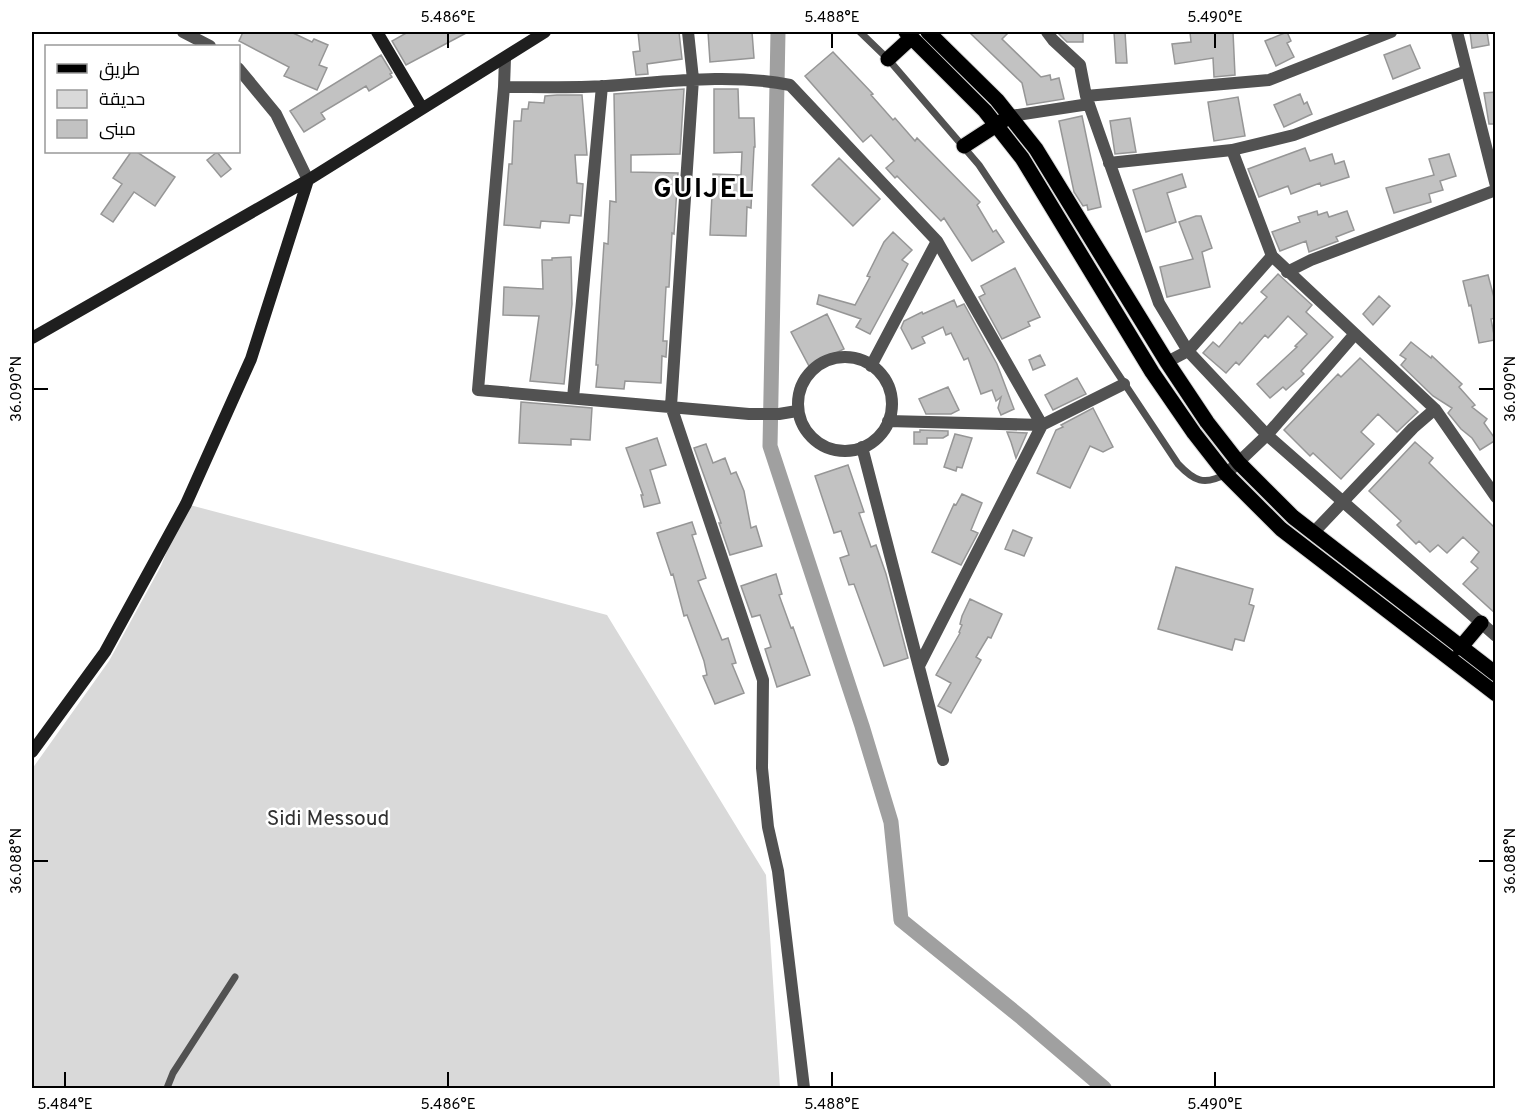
<svg xmlns="http://www.w3.org/2000/svg" width="1527" height="1120" viewBox="0 0 1527 1120" font-family="Overpass,Cairo,sans-serif">
<style>
.green{fill:#d9d9d9}
.lines{fill:none;stroke-linecap:round;stroke-linejoin:round}
.canal{stroke:#a0a0a0;stroke-width:15}
.building{fill:#c2c2c2;stroke:#969696;stroke-width:1.5}
.primary-casing{stroke:#dbdbdb;stroke-width:17}
.lane{stroke:#525252;stroke-width:7}
.street{stroke:#525252;stroke-width:12}
.secondary{stroke:#1f1f1f;stroke-width:12}
.primary{stroke:#000;stroke-width:15}
.ticks{fill:none;stroke:#000;stroke-width:2}
.labels{text-anchor:middle;dominant-baseline:central;stroke-width:5;stroke-linejoin:round;paint-order:stroke}
.park-label{font-size:21px;fill:#303030;stroke:#fff}
.district-label{font-size:27px;font-weight:bold;letter-spacing:1.5px;fill:#000;stroke:#fff}
.neatline{fill:none;stroke:#000;stroke-width:2}
.ticks-label{font-size:15px;text-anchor:middle;fill:#000}
</style>
<rect width="100%" height="100%" fill="#fff"/>
<!-- green -->
<path class="green" d="M186,504L607,615L766,875L780,1088H32V769L109,661L161,566Z"/>
<g class="lines">
<!-- canal -->
<path class="canal" d="M778,32L770,446L862,726L891,822L901,920L1022,1018L1104,1088"/>
</g>
<!-- building -->
<path class="building" d="M243,32H291L312,42L314,39L328,45L319,65L327,68L317,90L284,76L289,67L239,41Z
M408,32H468L406,65L392,41Z
M638,32H679L682,59L647,64L648,74L636,75L633,52L640,51Z
M708,32H752L754,58L710,62Z
M969,32H1009L1002,39L1041,77L1050,75L1051,80L1059,78L1064,99L1027,105L1022,83Z
M1057,32H1083V42H1067Z
M1114,32H1125L1127,63H1116Z
M1190,32H1233L1235,75L1214,77L1213,58L1175,64L1172,44L1191,42Z
M1287,32L1291,41L1287,43L1294,57L1276,66L1265,41Z
M1470,32H1487L1489,45L1472,48Z
M1410,45L1420,68L1393,79L1384,55Z
M833,52L873,94L871,95L893,120L895,118L915,141L917,138L980,202L977,205L993,232L996,230L1004,242L972,261L944,218L941,221L897,176L895,178L886,168L894,161L871,135L863,142L805,76Z
M381,55L392,73L390,74L392,77L369,91L366,86L321,113L325,119L304,132L290,111Z
M684,89L680,154L631,155V172L678,173L674,234L672,233L669,287H666L663,341H667L666,357L662,356L661,383L625,381L624,389L596,387L598,365H596L604,243L608,244L610,201L616,202L614,94Z
M714,89H738L739,118H754L755,147H754L751,208L747,207L746,236L710,235L713,174L741,175L742,152L714,153Z
M1496,92V124H1489L1484,93Z
M1300,94L1304,104L1307,102L1312,114L1284,127L1274,105Z
M557,95H582L587,155H575L577,183L583,184L581,216L570,215L569,223L541,221L540,228L504,225L509,164H512L514,121H521L522,109H528L529,102L544,103L545,96Z
M1238,97L1245,136L1214,141L1208,102Z
M1082,116L1101,207L1088,210L1087,205L1083,206L1074,192L1059,121Z
M1130,118L1136,152L1115,154L1110,121Z
M1305,148L1310,161L1332,154L1335,164L1344,161L1349,177L1321,186L1320,183L1291,194L1288,186L1259,197L1248,169Z
M131,152H137L175,177L155,206L134,192L113,222L101,214L122,184L113,178Z
M217,152L231,169L221,177L207,160Z
M1449,154L1456,176L1440,181L1443,190L1429,194L1431,202L1394,213L1386,188L1434,175L1429,159Z
M839,158L880,199L853,226L812,185Z
M1182,174L1186,187L1167,193L1176,222L1146,232L1133,190Z
M1317,211L1318,215L1327,212L1329,217L1347,211L1354,230L1336,237L1338,241L1309,252L1306,241L1280,251L1272,232L1300,222L1298,217Z
M1196,216H1201L1212,248L1202,252L1210,287L1167,297L1160,267L1193,259L1179,222Z
M893,232L912,250L902,260L908,264L870,334L856,327L861,319L817,304L819,295L855,305L870,277L867,276L884,242Z
M571,257L572,304L564,384L530,381L539,316L503,315L504,287L543,289L542,260H552V258Z
M1015,268L1040,317L1028,322L1030,326L1002,339L979,297L985,294L981,286Z
M1278,274L1312,305L1306,312L1333,337L1301,371L1304,374L1286,390L1283,387L1270,398L1257,384L1297,347L1295,346L1307,334L1288,316L1268,338L1265,335L1239,365L1236,362L1226,373L1203,353L1213,342L1219,347L1240,322L1242,324L1267,297L1261,292Z
M1488,275L1496,305V318L1491,319L1495,340L1479,343L1471,305L1469,306L1463,281Z
M1379,296L1390,306L1373,325L1363,314Z
M954,300L957,307L964,304L997,364L1014,409L1001,415L998,408L1001,397L996,401L992,390L981,394L968,358L964,360L951,333L946,335L943,327L922,337L925,343L912,349L901,328L904,321L922,312L923,314Z
M827,314L844,349L809,366L791,332Z
M1411,342L1431,358L1432,356L1462,384L1459,387L1475,405L1472,407L1487,419L1484,423L1496,440L1480,450L1472,438L1461,429L1448,413L1452,408L1433,396L1401,365L1406,359L1400,355Z
M1040,355L1045,365L1033,370L1029,360Z
M1360,358L1418,412L1397,432L1378,414L1361,432L1374,444L1341,479L1313,453L1310,456L1284,430L1338,374L1341,377Z
M1077,378L1086,394L1053,410L1045,395Z
M948,387L959,410L951,414H926L919,399Z
M521,402L592,408L590,440L571,439V445L519,443Z
M1093,408L1113,447L1103,452L1090,446L1070,488L1037,473L1056,430L1063,427L1061,425Z
M920,430L948,431V435L943,438H927V444H914V432H920Z
M1007,432L1027,433L1016,458L1011,442Z
M955,434L972,438L962,468L957,467L956,471L944,467Z
M657,438L666,465L650,470L660,503L644,507L641,495H643L626,448Z
M1415,442L1433,458L1429,463L1496,529V614L1463,584L1478,568L1471,562L1479,552L1463,537L1447,553L1438,545L1430,552L1419,541L1416,544L1397,525L1401,521L1369,491Z
M706,444L713,463L725,458L731,474L736,472L744,491L751,528L756,526L762,546L730,555L719,523H721L694,448Z
M848,465L864,512L859,513L871,547L876,545L886,574L908,658L884,666L854,584L849,585L840,558L849,555L841,531L834,533L815,476Z
M962,494L982,503L971,530L978,533L961,565L932,552L954,504L956,505Z
M692,522L696,534L692,535L706,578L698,581L722,640L728,638L736,663L732,664L744,693L715,704L703,676L707,675L704,661L687,615L684,616L673,574L671,575L657,533Z
M1013,530L1032,538L1024,556L1005,549Z
M1176,567L1253,589L1249,604L1254,606L1244,641L1235,639L1232,650L1158,629Z
M776,574L782,594L779,595L791,628L793,627L810,675L777,687L765,649L771,647L760,615L752,617L741,586Z
M970,599L1002,614L991,638L988,637L976,657L981,660L951,713L938,706L951,683L936,675L960,633L959,632L962,625L960,624L962,616Z"/>
<g class="lines">
<defs>
<path id="primary" d="M906,32L985,111L1022,158L1152,372L1194,433L1226,474L1281,529L1496,694
M928,32L997,100L1036,149L1167,362L1207,422L1239,463L1293,517L1496,674
M888,59L912,37
M964,146L1004,120
M1460,648L1481,623"/>
</defs>
<!-- primary casing -->
<use href="#primary" class="primary-casing"/>
<!-- lane -->
<path class="lane" d="M860,32L888,59L979,165L1178,464C1194,481 1204,486 1226,474
M167,1088L173,1073L235,977"/>
<!-- street -->
<path class="street" d="M183,32L210,46
M688,32L693,79L671,406L763,680L762,768L768,827L778,871L804,1088
M1047,32L1053,40L1080,65L1086,96L1269,80L1391,32
M1457,32L1496,186
M505,58L504,87L478,390L749,414H779L797,411
M238,68L276,114L308,180
M504,87C538,87 572,88 606,86C666,82 730,73 790,85L937,241L1042,425L920,664
M1086,96L1159,303L1188,351L1267,435L1496,636
M1011,116L1089,104
M1232,150L1272,256L1435,409L1496,497
M1109,163L1232,150L1294,135L1466,71
M1287,272L1311,260L1496,190
M798 404a47 47 0 1 1 94 0a47 47 0 1 1-94 0Z
M1167,362L1188,351L1272,256
M871,366L937,241
M573,398L602,86
M888,421L1042,425L1124,384
M862,447L943,760
M1226,474L1267,435L1354,335
M1313,533L1413,428L1435,409"/>
<!-- secondary -->
<path class="secondary" d="M377,32L422,108
M32,338L308,180L545,32
M32,752L105,652L186,504L251,359L308,180"/>
<!-- primary -->
<use href="#primary" class="primary"/>
</g>
<!-- ticks -->
<path class="ticks" d="M448,33V48M832,33V48M1215,33V48M33,389H48M1479,389H1494M33,861H48M1479,861H1494M65,1072V1087M448,1072V1087M832,1072V1087M1215,1072V1087"/>
<g class="labels">
<!-- park labels -->
<g class="park-label">
<text x="328" y="819">Sidi Messoud</text>
</g>
<!-- district labels -->
<g class="district-label">
<text x="704" y="190">GUIJEL</text>
</g>
</g>
<!-- border -->
<rect width="1527" height="1120" fill="none" stroke="#ffffff" stroke-width="66"/>
<!-- legend -->
<rect x="45" y="45" width="195" height="108" fill="#ffffff" stroke="#999999" stroke-width="1.5"/>
<rect x="57" y="64" width="30" height="9" fill="#000000" stroke="#999999" stroke-width="1.5"/>
<text x="99" y="75" font-size="18" fill="#000000">طريق</text>
<rect x="57" y="90" width="30" height="18" fill="#d9d9d9" stroke="#999999" stroke-width="1.5"/>
<text x="99" y="105" font-size="18" fill="#000000">حديقة</text>
<rect x="57" y="120" width="30" height="18" fill="#c2c2c2" stroke="#999999" stroke-width="1.5"/>
<text x="99" y="135" font-size="18" fill="#000000">مبنى</text>
<rect x="33" y="33" width="1461" height="1054" class="neatline"/>
<g class="ticks-label">
<text x="448" y="22">5.486°E</text>
<text x="832" y="22">5.488°E</text>
<text x="1215" y="22">5.490°E</text>
<text transform="translate(16 389) rotate(-90)" y="5">36.090°N</text>
<text transform="translate(1510 389) rotate(-90)" y="5">36.090°N</text>
<text transform="translate(16 861) rotate(-90)" y="5">36.088°N</text>
<text transform="translate(1510 861) rotate(-90)" y="5">36.088°N</text>
<text x="65" y="1109">5.484°E</text>
<text x="448" y="1109">5.486°E</text>
<text x="832" y="1109">5.488°E</text>
<text x="1215" y="1109">5.490°E</text>
</g>
</svg>
